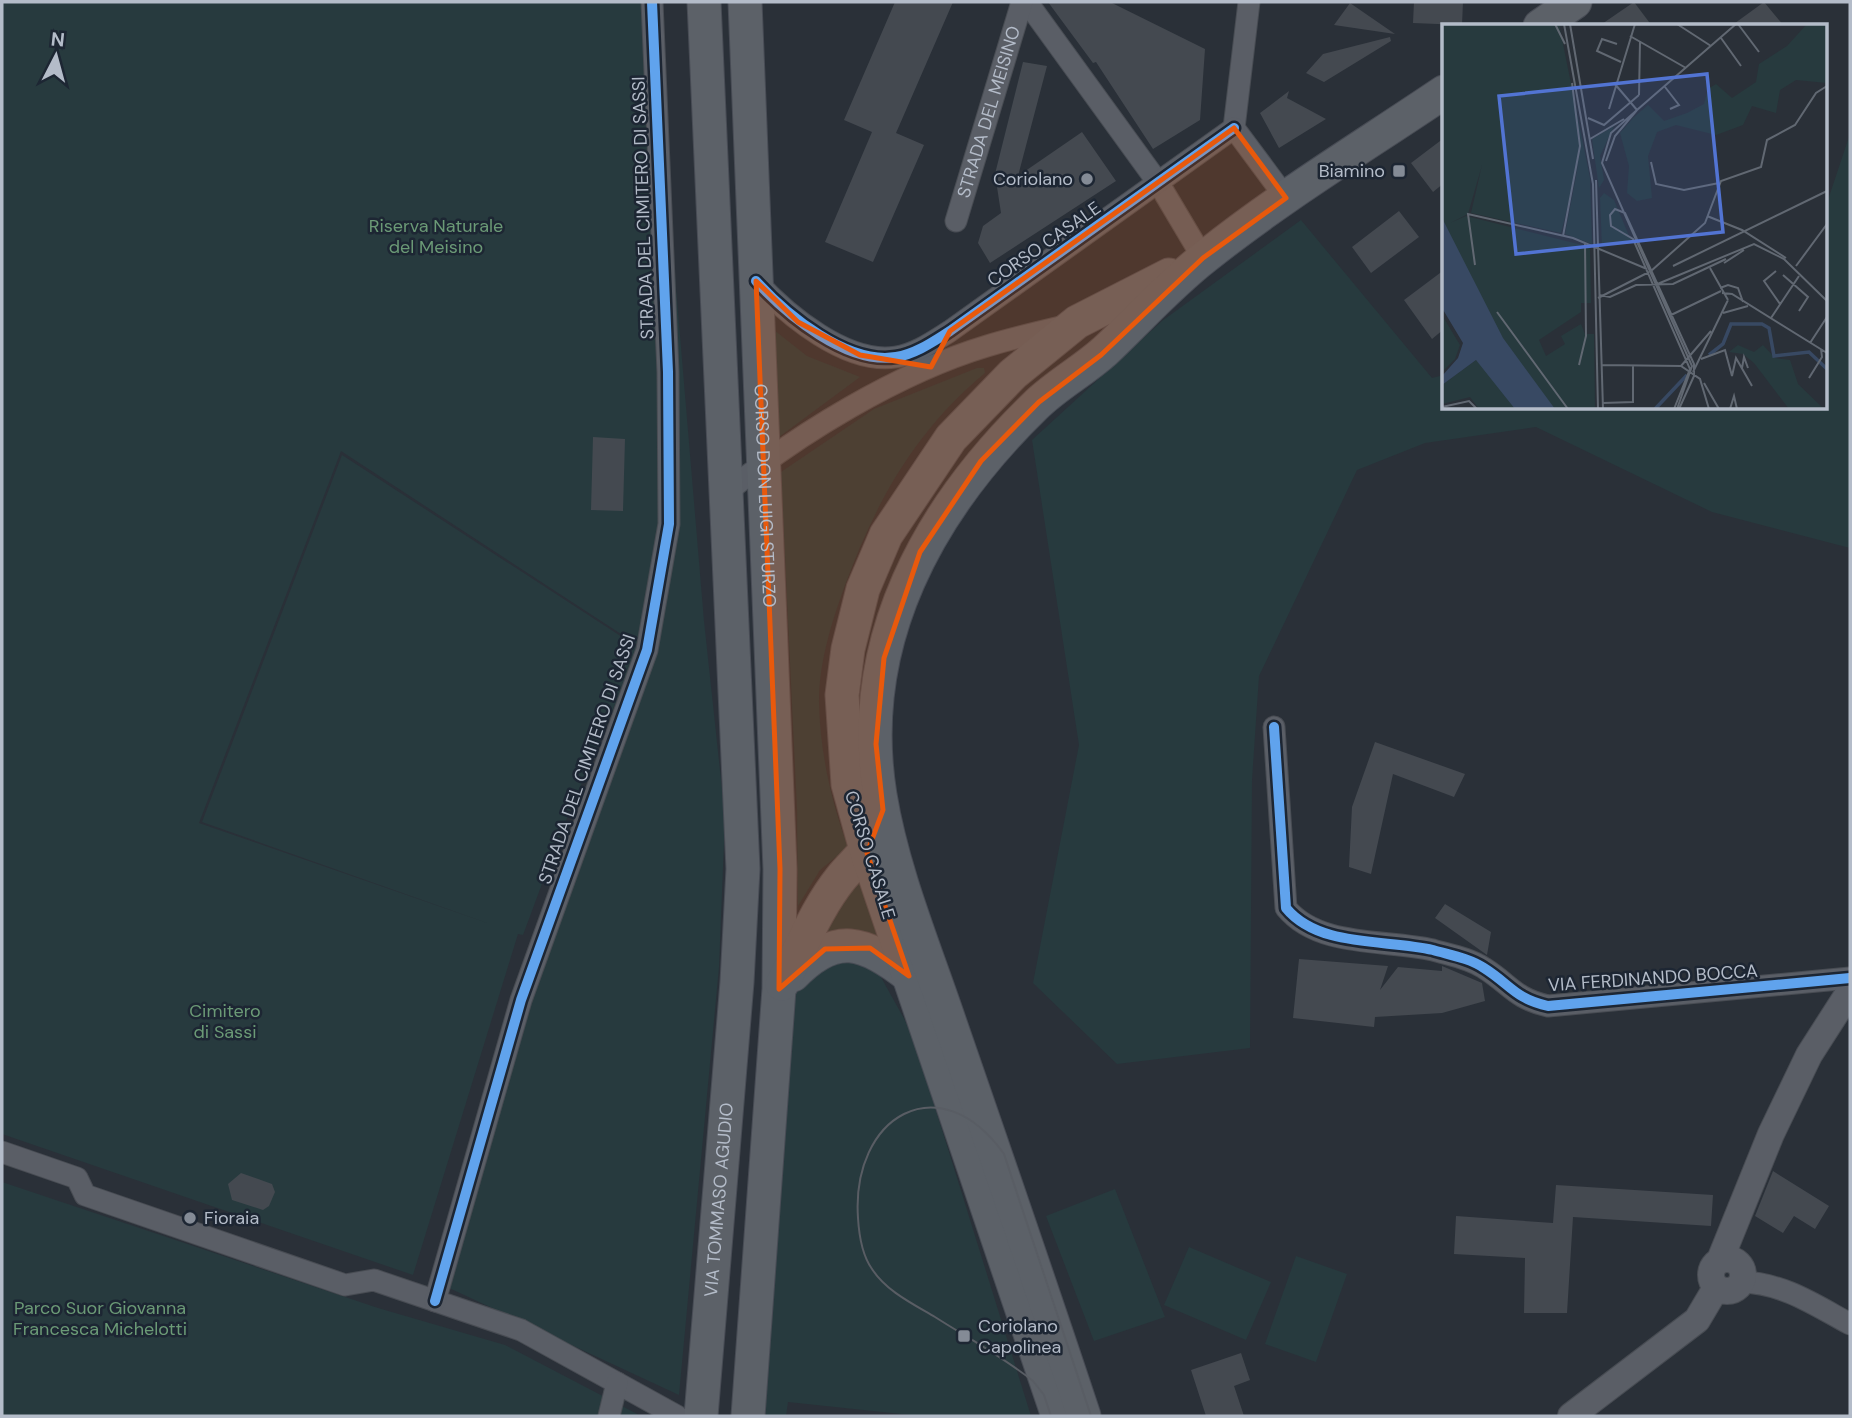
<svg xmlns="http://www.w3.org/2000/svg" width="1852" height="1418" viewBox="0 0 1852 1418" font-family="'DM Sans',sans-serif">
<style>
.green{fill:#273a3e}
.building{fill:#444950}
.lines{fill:none;stroke-linecap:round;stroke-linejoin:round}
.minor-casing{stroke:#484c53;stroke-width:23}
.tertiary-casing{stroke:#484c53;stroke-width:28}
.primary-casing{stroke:#484c55;stroke-width:35}
.minor{stroke:#5a5e66;stroke-width:21}
.tertiary{stroke:#5a5e66;stroke-width:26}
.primary{stroke:#5c6168;stroke-width:33}
.tram{stroke:#595d64;stroke-width:2}
.cycleway-casing{stroke:#1d2633;stroke-width:15}
.cycleway{stroke:#60a3ed;stroke-width:10}
.marked{fill:#e8590c;fill-opacity:0.2;stroke:#e8590c;stroke-width:5;stroke-linejoin:round}
.poi-dot{fill:#848b96;stroke:#1d2633;stroke-width:2.5}
.labels{text-anchor:middle;dominant-baseline:central;stroke-width:5;stroke-linejoin:round;paint-order:stroke}
.street-label{font-size:18px;fill:#b4bcc9;stroke:#1d2633}
.poi-label{font-size:18px;fill:#b4bcc9;stroke:#1d2633;text-anchor:end}
.park-label{font-size:18px;fill:#6b9a76;stroke:#1d2633}
.inset-river{fill:none;stroke:#384963;stroke-width:3.5}
.inset-road{fill:none;stroke:#616872;stroke-width:2}
.view{fill:#5274d3;fill-opacity:0.15;stroke:#5274d3;stroke-width:3.5}
.inset-edge{fill:none;stroke:#b4bcc9;stroke-width:3.5}
</style>
<rect width="100%" height="100%" fill="#2a3038"/>
<!-- green -->
<path class="green" d="M2,2H652L704,621L725,817L719,967L679,1395L447,1287L525,1004L644,649L341,451L199,823L493,925L202,822L342,455L639,648L562,830L523,935L518,934L413,1275L2,1134Z
M1850,134V548L1712,512L1536,427L1425,443L1357,470L1259,676L1252,780L1250,1048L1117,1064L1033,983L1079,745L1032,440L1162,321L1301,220L1432,378L1444,375V408H1826V206Z
M774,330L807,356L860,377L779,437Z
M977,368H984L985,373C914,432 875,503 844,588C831,624 819,663 819,702C820,752 831,801 848,847L820,870L798,906L797,809L781,472L874,409Z
M861,873L883,944L826,935L834,903Z
M837,955L877,970L912,1033L1031,1416H920L788,1402L786,1416H763L793,996L803,977Z
M2,1182L378,1308L505,1345L641,1416H2Z
M1115,1189L1165,1317L1094,1341L1046,1216Z
M1189,1247L1271,1282L1246,1340L1164,1305Z
M1296,1256L1347,1274L1316,1362L1265,1344Z"/>
<!-- building -->
<path class="building" d="M895,2H953L896,133L924,145L873,262L825,242L872,132L844,120Z
M1048,2H1110L1205,49L1200,120L1153,149L1096,62L1093,63Z
M1414,2H1463L1462,25L1413,23Z
M1634,2L1652,26H1599Z
M1764,2L1784,26H1731Z
M1350,3L1395,34L1334,25Z
M1390,37L1391,41L1324,82L1306,73L1323,54Z
M1023,62L1047,66L1018,176L1082,132L1116,181L990,263L978,243L983,226L1001,213L995,174Z
M1289,91L1287,98L1326,119L1279,148L1260,113Z
M1444,138V183L1433,192L1411,163Z
M1399,211L1419,237L1371,273L1352,247Z
M1444,270V329L1432,339L1404,300Z
M593,437L625,439L623,511L591,510Z
M1375,742L1465,774L1454,797L1393,774L1371,874L1349,867L1352,807Z
M1445,904L1491,932L1487,955L1435,918Z
M1299,959L1388,966L1380,990L1398,967L1442,971V966L1482,983L1485,1001L1442,1013L1375,1017L1374,1027L1293,1018Z
M1773,1171L1829,1206L1815,1229L1794,1216L1783,1233L1755,1216Z
M241,1173L272,1184L275,1192L269,1206L263,1210L232,1200L228,1184Z
M1556,1185L1713,1195L1711,1226L1573,1217L1567,1313H1524L1525,1258L1454,1254L1456,1216L1553,1223Z
M1241,1353L1250,1380L1234,1386L1244,1416H1206L1191,1370Z"/>
<g class="lines">
<defs>
<g id="minor">
<path d="M1027,2L1159,184L1203,258"/>
<path d="M1234,128L1249,2"/>
<path d="M1234,128L1286,198"/>
<path id="s1" d="M956,221L1022,2"/>
<path d="M756,281C787,315 847,365 896,357C916,354 934,341 950,331L1234,128"/>
<path d="M727,492C797,434 900,372 987,346C1013,338 1039,332 1065,326"/>
<path d="M1274,727L1286,908C1319,948 1386,939 1433,950C1450,955 1469,958 1484,968C1511,985 1514,998 1548,1006L1850,978"/>
<path d="M2,1152L77,1178L85,1195L345,1285L374,1280L521,1330L677,1416"/>
<path d="M1742,1282C1783,1283 1815,1305 1850,1324"/>
<path d="M435,1301L521,1000L647,650L669,524L668,372L652,2"/>
<path d="M609,1416L617,1383"/>
</g>
<path id="tertiary" d="M1711 1275a16 16 0 1 1 32 0a16 16 0 1 1-32 0Z
M1720,1260L1771,1134L1809,1055L1850,991
M1571,1416L1697,1320L1716,1288"/>
<g id="primary">
<path id="s2" d="M745,2L780,869L779,989L748,1416"/>
<path d="M1540,26L1575,2"/>
<path d="M793,975C836,931 864,941 909,976"/>
<path d="M782,984C801,949 816,909 841,878C854,862 866,854 875,835"/>
<path id="s3" d="M701,1416L737,982L743,869L704,2"/>
<path d="M1058,1416L867,853L848,784L842,695L848,649L863,589L886,535L951,438L1013,374L1077,322L1169,275"/>
<path d="M1084,1416C1041,1286 996,1156 951,1026C926,951 893,874 880,795C855,641 929,509 1035,406C1056,385 1083,371 1105,351C1138,320 1169,285 1205,257C1280,197 1364,146 1444,92"/>
</g>
</defs>
<!-- minor casing -->
<use href="#minor" class="minor-casing"/>
<!-- tertiary casing -->
<use href="#tertiary" class="tertiary-casing"/>
<!-- primary casing -->
<use href="#primary" class="primary-casing"/>
<!-- minor -->
<use href="#minor" class="minor"/>
<!-- tertiary -->
<use href="#tertiary" class="tertiary"/>
<!-- primary -->
<use href="#primary" class="primary"/>
<!-- tram -->
<path class="tram" d="M1051,1416L1044,1395L1033,1381C1003,1357 968,1338 935,1317C913,1304 886,1291 872,1269C862,1255 859,1235 858,1218C851,1117 939,1063 1004,1154L1091,1416"/>
<defs>
<path id="cycleway" d="M756,281C787,315 847,365 896,357C916,354 934,341 950,331L1234,128
M1274,727L1286,908C1319,948 1386,939 1433,950C1450,955 1469,958 1484,968C1511,985 1514,998 1548,1006L1850,978
M435,1301L521,1000L647,650L669,524L668,372L652,2"/>
</defs>
<!-- cycleway casing -->
<use href="#cycleway" class="cycleway-casing"/>
<!-- cycleway -->
<use href="#cycleway" class="cycleway"/>
</g>
<!-- marked area -->
<path class="marked" d="M1234,128L1286,198L1203,258L1101,355L1039,402L981,461L920,552L884,658L876,744L883,810L867,853L909,976L870,948L825,949L779,989L780,869L756,281L798,322L860,355L931,367L950,331Z"/>
<!-- markers -->
<g class="poi-dot">
<rect x="1392" y="164" width="14" height="14" rx="3.5"/>
<circle cx="1087" cy="179" r="7"/>
<circle cx="190" cy="1218" r="7"/>
<rect x="957" y="1329" width="14" height="14" rx="3.5"/>
</g>
<g class="labels">
<!-- street labels -->
<g class="street-label">
<text stroke="none"><textPath href="#s1" startOffset="114">STRADA DEL MEISINO</textPath></text>
<text transform="translate(643 208) rotate(-92)">STRADA DEL CIMITERO DI SASSI</text>
<text transform="translate(1044 244) rotate(-35)">CORSO CASALE</text>
<text stroke="none"><textPath href="#s2" startOffset="494">CORSO DON LUIGI STURZO</textPath></text>
<text transform="translate(587 759) rotate(-71)">STRADA DEL CIMITERO DI SASSI</text>
<text transform="translate(870 855) rotate(73)">CORSO CASALE</text>
<text transform="translate(1653 978) rotate(-4)">VIA FERDINANDO BOCCA</text>
<text stroke="none"><textPath href="#s3" startOffset="217">VIA TOMMASO AGUDIO</textPath></text>
</g>
<!-- poi labels -->
<g class="poi-label">
<text x="1385" y="171">Biamino</text>
<text x="1073" y="179">Coriolano</text>
<text x="204" y="1218" text-anchor="start">Fioraia</text>
<text x="978" y="1326" text-anchor="start">Coriolano<tspan x="978" dy="21">Capolinea</tspan></text>
</g>
<!-- park labels -->
<g class="park-label">
<text x="436" y="226">Riserva Naturale<tspan x="436" dy="21">del Meisino</tspan></text>
<text x="225" y="1011">Cimitero<tspan x="225" dy="21">di Sassi</tspan></text>
<text x="100" y="1308">Parco Suor Giovanna<tspan x="100" dy="21">Francesca Michelotti</tspan></text>
</g>
</g>
<!-- overview -->
<g transform="translate(1442 24)">
<rect width="385" height="385" fill="#2a3038"/>
<path d="M0,0H117L148,154L150,220L123,210L137,137L119,209L29,189L40,141L26,190L8,199L24,192L148,223L149,279H139V288L97,316L104,332L123,320L119,312L139,300L143,310H152L153,385H108L62,323L1,203ZM365,0H385V59L354,56L338,66L334,89L310,82L301,101L274,111L234,101L215,108L206,132L210,174L195,177L185,169L187,142L178,109L191,94L206,81L222,97L245,89L262,80L266,65L274,60L290,74L314,58L317,40L345,22ZM172,102L158,132L162,156L157,164L150,115ZM162,169L172,176L190,219H162L160,224L158,174ZM0,291L18,321L13,335L0,348ZM296,321L312,328L321,321L333,334L348,336L356,360L382,385H347L312,339L301,330L287,328ZM34,336L50,351L73,385H37L28,373L0,380V361Z" fill="#273a3e"/>
<path d="M0,194L61,314L113,385H73L34,336L0,361V352L16,334L21,319L0,284Z" fill="#384963"/>
<path class="inset-river" d="M267,331L281,320L289,300H320L327,304L332,332L367,328L385,345M213,385L245,351"/>
<path class="inset-road" d="M113,0L123,20M122,0L151,160L156,385M128,0L151,135M235,0L269,22M296,0L317,28M188,12L244,44M279,14L299,42M175,20L160,15L155,27L179,38M172,59L195,86M223,63L237,81L228,85M197,71L198,17M167,85L193,0M195,86L169,109L160,139L250,342L235,385M146,94L162,101L197,71M148,115L182,95M164,137L173,112L195,86L294,0M209,138L214,160L242,166L277,159M154,156L161,385M265,192L300,206L344,234M121,212L138,122L130,59M282,239L302,226M33,241L26,190L131,214L205,245M231,242L385,167M354,242L385,200M268,244L286,276M209,247L263,199L279,157L319,143L325,116L353,101L374,69L385,62M334,247L322,257L338,280M341,251L366,273L357,287M213,261L312,220L342,235L385,277M278,264L286,261L296,264L301,278M280,269L290,270L385,329M157,271L168,273L194,261L231,260L284,235M156,274L207,248M55,288L126,385M281,289L306,282M227,292L279,267M329,294L357,252M368,319L385,293M259,335L283,326L290,352L294,334L310,362M137,341L144,312L143,219M160,341L239,342L258,355L267,385M239,342L269,307M300,344L302,333L306,344M251,348L286,276M367,354L380,333L379,325M262,359L277,385M161,379L191,378V342M0,383L27,377L35,385M232,385L248,345L191,215L169,202L168,191L173,185L183,189L252,340V352L237,385M288,385L292,372L295,385"/>
<path class="view" d="M265,50L281,208L74,230L57,72Z"/>
<rect width="385" height="385" class="inset-edge"/>
</g>
<!-- border -->
<rect width="1852" height="1418" fill="none" stroke="#b4bcc9" stroke-width="7"/>
<!-- north arrow -->
<g transform="translate(56 56) rotate(6)" stroke="#1d2633" stroke-width="5" paint-order="stroke">
<path d="M0-5L12 26L0 18L-12 26Z" fill="#b4bcc9"/>
<text y="-10" font-size="19" font-weight="bold" text-anchor="middle" fill="#b4bcc9">N</text>
</g>
</svg>
